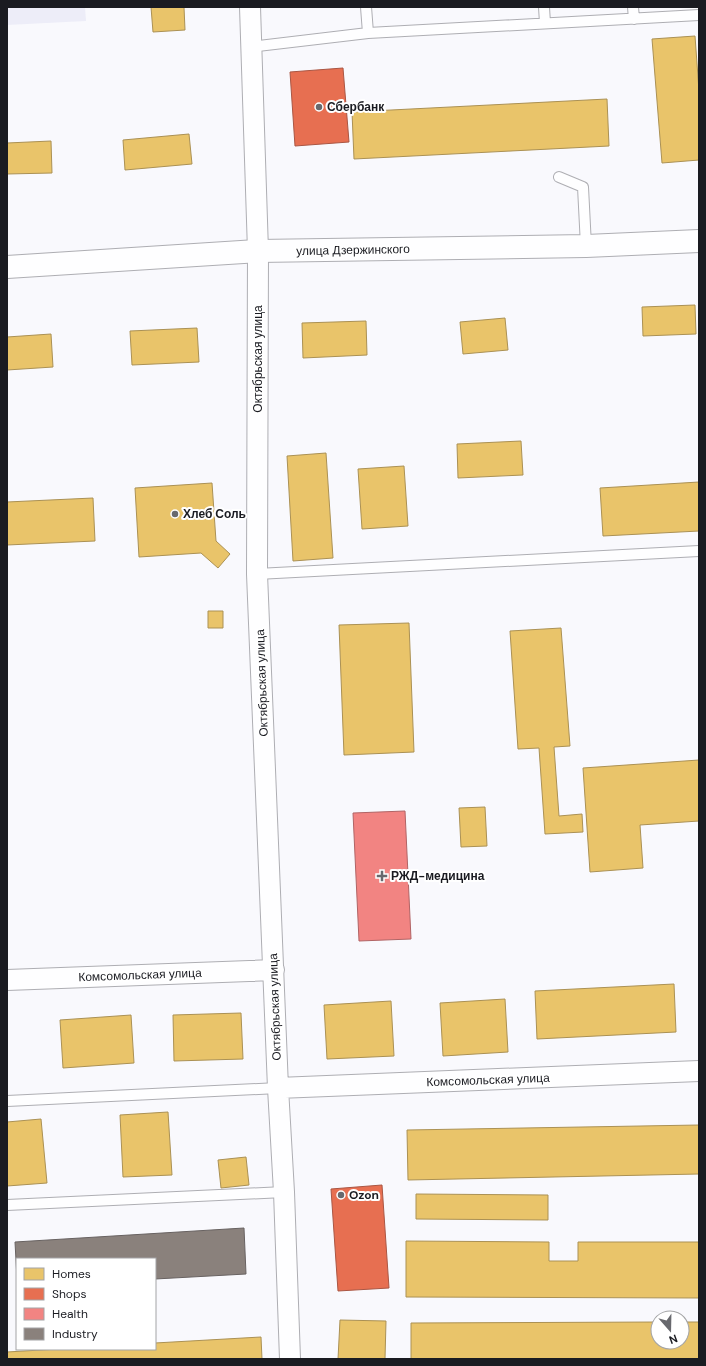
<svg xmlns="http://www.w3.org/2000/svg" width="706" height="1366" viewBox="0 0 706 1366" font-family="'DM Sans',sans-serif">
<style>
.built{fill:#ededf8}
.homes{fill:#e9c46a;stroke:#ab9154}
.shops{fill:#e76f51;stroke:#aa5643}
.health{fill:#f28482;stroke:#b16465}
.industry{fill:#8a817c;stroke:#686261}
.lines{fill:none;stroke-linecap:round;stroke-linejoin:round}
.lane-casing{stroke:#aeaeb3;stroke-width:12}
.street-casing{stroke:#aeaeb3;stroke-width:22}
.secondary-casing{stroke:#aeaeb3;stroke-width:24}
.lane{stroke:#fefeff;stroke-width:10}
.street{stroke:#fefeff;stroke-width:20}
.secondary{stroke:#fefeff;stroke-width:22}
.poi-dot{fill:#68696e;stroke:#fff;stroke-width:1.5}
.labels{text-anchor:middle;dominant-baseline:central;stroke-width:4;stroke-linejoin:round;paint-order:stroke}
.poi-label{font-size:12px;font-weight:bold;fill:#1a1b21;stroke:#fff;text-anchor:start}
.street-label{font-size:12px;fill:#1a1b21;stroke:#fff}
</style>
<rect width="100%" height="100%" fill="#f9f9fd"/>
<!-- built -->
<path class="built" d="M7,7H85L86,21L7,25Z"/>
<!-- homes -->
<path class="homes" d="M151,7H184L185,30L153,32Z
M695,36L699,91V160L662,163L652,39Z
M607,99L609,146L354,159L352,112Z
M189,134L192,164L125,170L123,140Z
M51,141L52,173L7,174V143Z
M695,305L696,334L643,336L642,307Z
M505,318L508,350L463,354L460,322Z
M366,321L367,355L303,358L302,323Z
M197,328L199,362L132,365L130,331Z
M51,334L53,367L7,370V337Z
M521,441L523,475L458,478L457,444Z
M326,453L333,558L293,561L287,456Z
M404,466L408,526L362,529L358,469Z
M699,482V531L603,536L600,488Z
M212,483L216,541L230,554L218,568L201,553L139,557L135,488Z
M93,498L95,541L7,545V502Z
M208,611H223V628H208Z
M409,623L414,752L344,755L339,625Z
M561,628L570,746L554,747L559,816L582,814L583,832L545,834L539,748L518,749L510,631Z
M699,760V821L640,825L643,868L590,872L583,768Z
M485,807L487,846L461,847L459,808Z
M674,984L676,1032L537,1039L535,991Z
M505,999L508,1052L443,1056L440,1003Z
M391,1001L394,1056L327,1059L324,1005Z
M241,1013L243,1059L174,1061L173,1015Z
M131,1015L134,1063L63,1068L60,1020Z
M168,1112L172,1175L123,1177L120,1115Z
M41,1119L47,1183L7,1186V1122Z
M699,1125V1174L408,1180L407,1130Z
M246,1157L249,1185L221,1188L218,1160Z
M416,1194L548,1195V1220L416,1219Z
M406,1241L549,1242V1261H578V1242H699V1298L406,1297Z
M340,1320L386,1321L385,1359H338Z
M658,1322V1342H682V1322H699V1359H411V1323Z
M261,1337L262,1359H7V1352L58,1349H155V1343Z"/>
<!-- shops -->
<path class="shops" d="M343,68L349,142L295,146L290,72Z
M382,1185L389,1288L338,1291L331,1189Z"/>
<!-- health -->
<path class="health" d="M405,811L411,939L359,941L353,813Z"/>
<!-- industry -->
<path class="industry" d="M244,1228L246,1274L155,1279V1259H17V1279L15,1242Z"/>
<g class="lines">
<defs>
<path id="lane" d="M366,7L368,33
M544,7L545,23
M633,7L634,19
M250,47L368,33L699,15
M559,177L583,187L586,246
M257,574L699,551
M7,1101L278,1088
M7,1205L284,1192"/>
<path id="street" d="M250,7L258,251L257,574L278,1088L284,1192L290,1359
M7,980L274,970
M278,1088L699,1071"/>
<path id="secondary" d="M7,267L258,251L586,246L699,241"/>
</defs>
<!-- lane casing -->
<use href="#lane" class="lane-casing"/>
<!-- street casing -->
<use href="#street" class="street-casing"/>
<!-- secondary casing -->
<use href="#secondary" class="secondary-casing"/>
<!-- lane -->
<use href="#lane" class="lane"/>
<!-- street -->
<use href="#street" class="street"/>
<!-- secondary -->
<use href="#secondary" class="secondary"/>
</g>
<!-- markers -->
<g class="poi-dot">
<circle cx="319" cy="107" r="4"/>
<circle cx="175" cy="514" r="4"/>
<path d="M380 870h4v4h4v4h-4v4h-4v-4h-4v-4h4z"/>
<circle cx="341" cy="1195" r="4"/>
</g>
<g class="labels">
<!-- poi labels -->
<g class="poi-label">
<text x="327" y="107">Сбербанк</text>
<text x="183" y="514">Хлеб Соль</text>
<text x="391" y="876">РЖД-медицина</text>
<text x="349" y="1195">Ozon</text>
</g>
<!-- street labels -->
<g class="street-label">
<text transform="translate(353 250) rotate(-1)">улица Дзержинского</text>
<text transform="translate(258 359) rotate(-90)">Октябрьская улица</text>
<text transform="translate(262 683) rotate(-92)">Октябрьская улица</text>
<text transform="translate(140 975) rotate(-2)">Комсомольская улица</text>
<text transform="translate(275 1007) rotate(-92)">Октябрьская улица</text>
<text transform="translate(488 1080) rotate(-2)">Комсомольская улица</text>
</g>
</g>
<!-- border -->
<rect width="706" height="1366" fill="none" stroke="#1a1b21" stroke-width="16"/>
<!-- legend -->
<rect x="16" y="1258" width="140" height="92" fill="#ffffff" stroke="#a3a4a6"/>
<rect x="24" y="1268" width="20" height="12" fill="#e9c46a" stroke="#a3a4a6"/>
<text x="52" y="1278" font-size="12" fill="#1a1b21">Homes</text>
<rect x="24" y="1288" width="20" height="12" fill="#e76f51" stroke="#a3a4a6"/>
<text x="52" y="1298" font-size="12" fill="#1a1b21">Shops</text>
<rect x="24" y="1308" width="20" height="12" fill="#f28482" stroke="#a3a4a6"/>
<text x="52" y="1318" font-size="12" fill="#1a1b21">Health</text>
<rect x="24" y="1328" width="20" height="12" fill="#8a817c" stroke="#a3a4a6"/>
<text x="52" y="1338" font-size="12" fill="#1a1b21">Industry</text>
<!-- north arrow -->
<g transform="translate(670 1330) rotate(160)"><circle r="19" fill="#ffffff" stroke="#a3a4a6"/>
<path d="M0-3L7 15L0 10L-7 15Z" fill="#68696e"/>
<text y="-6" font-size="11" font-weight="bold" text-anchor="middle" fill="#1a1b21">N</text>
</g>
</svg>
